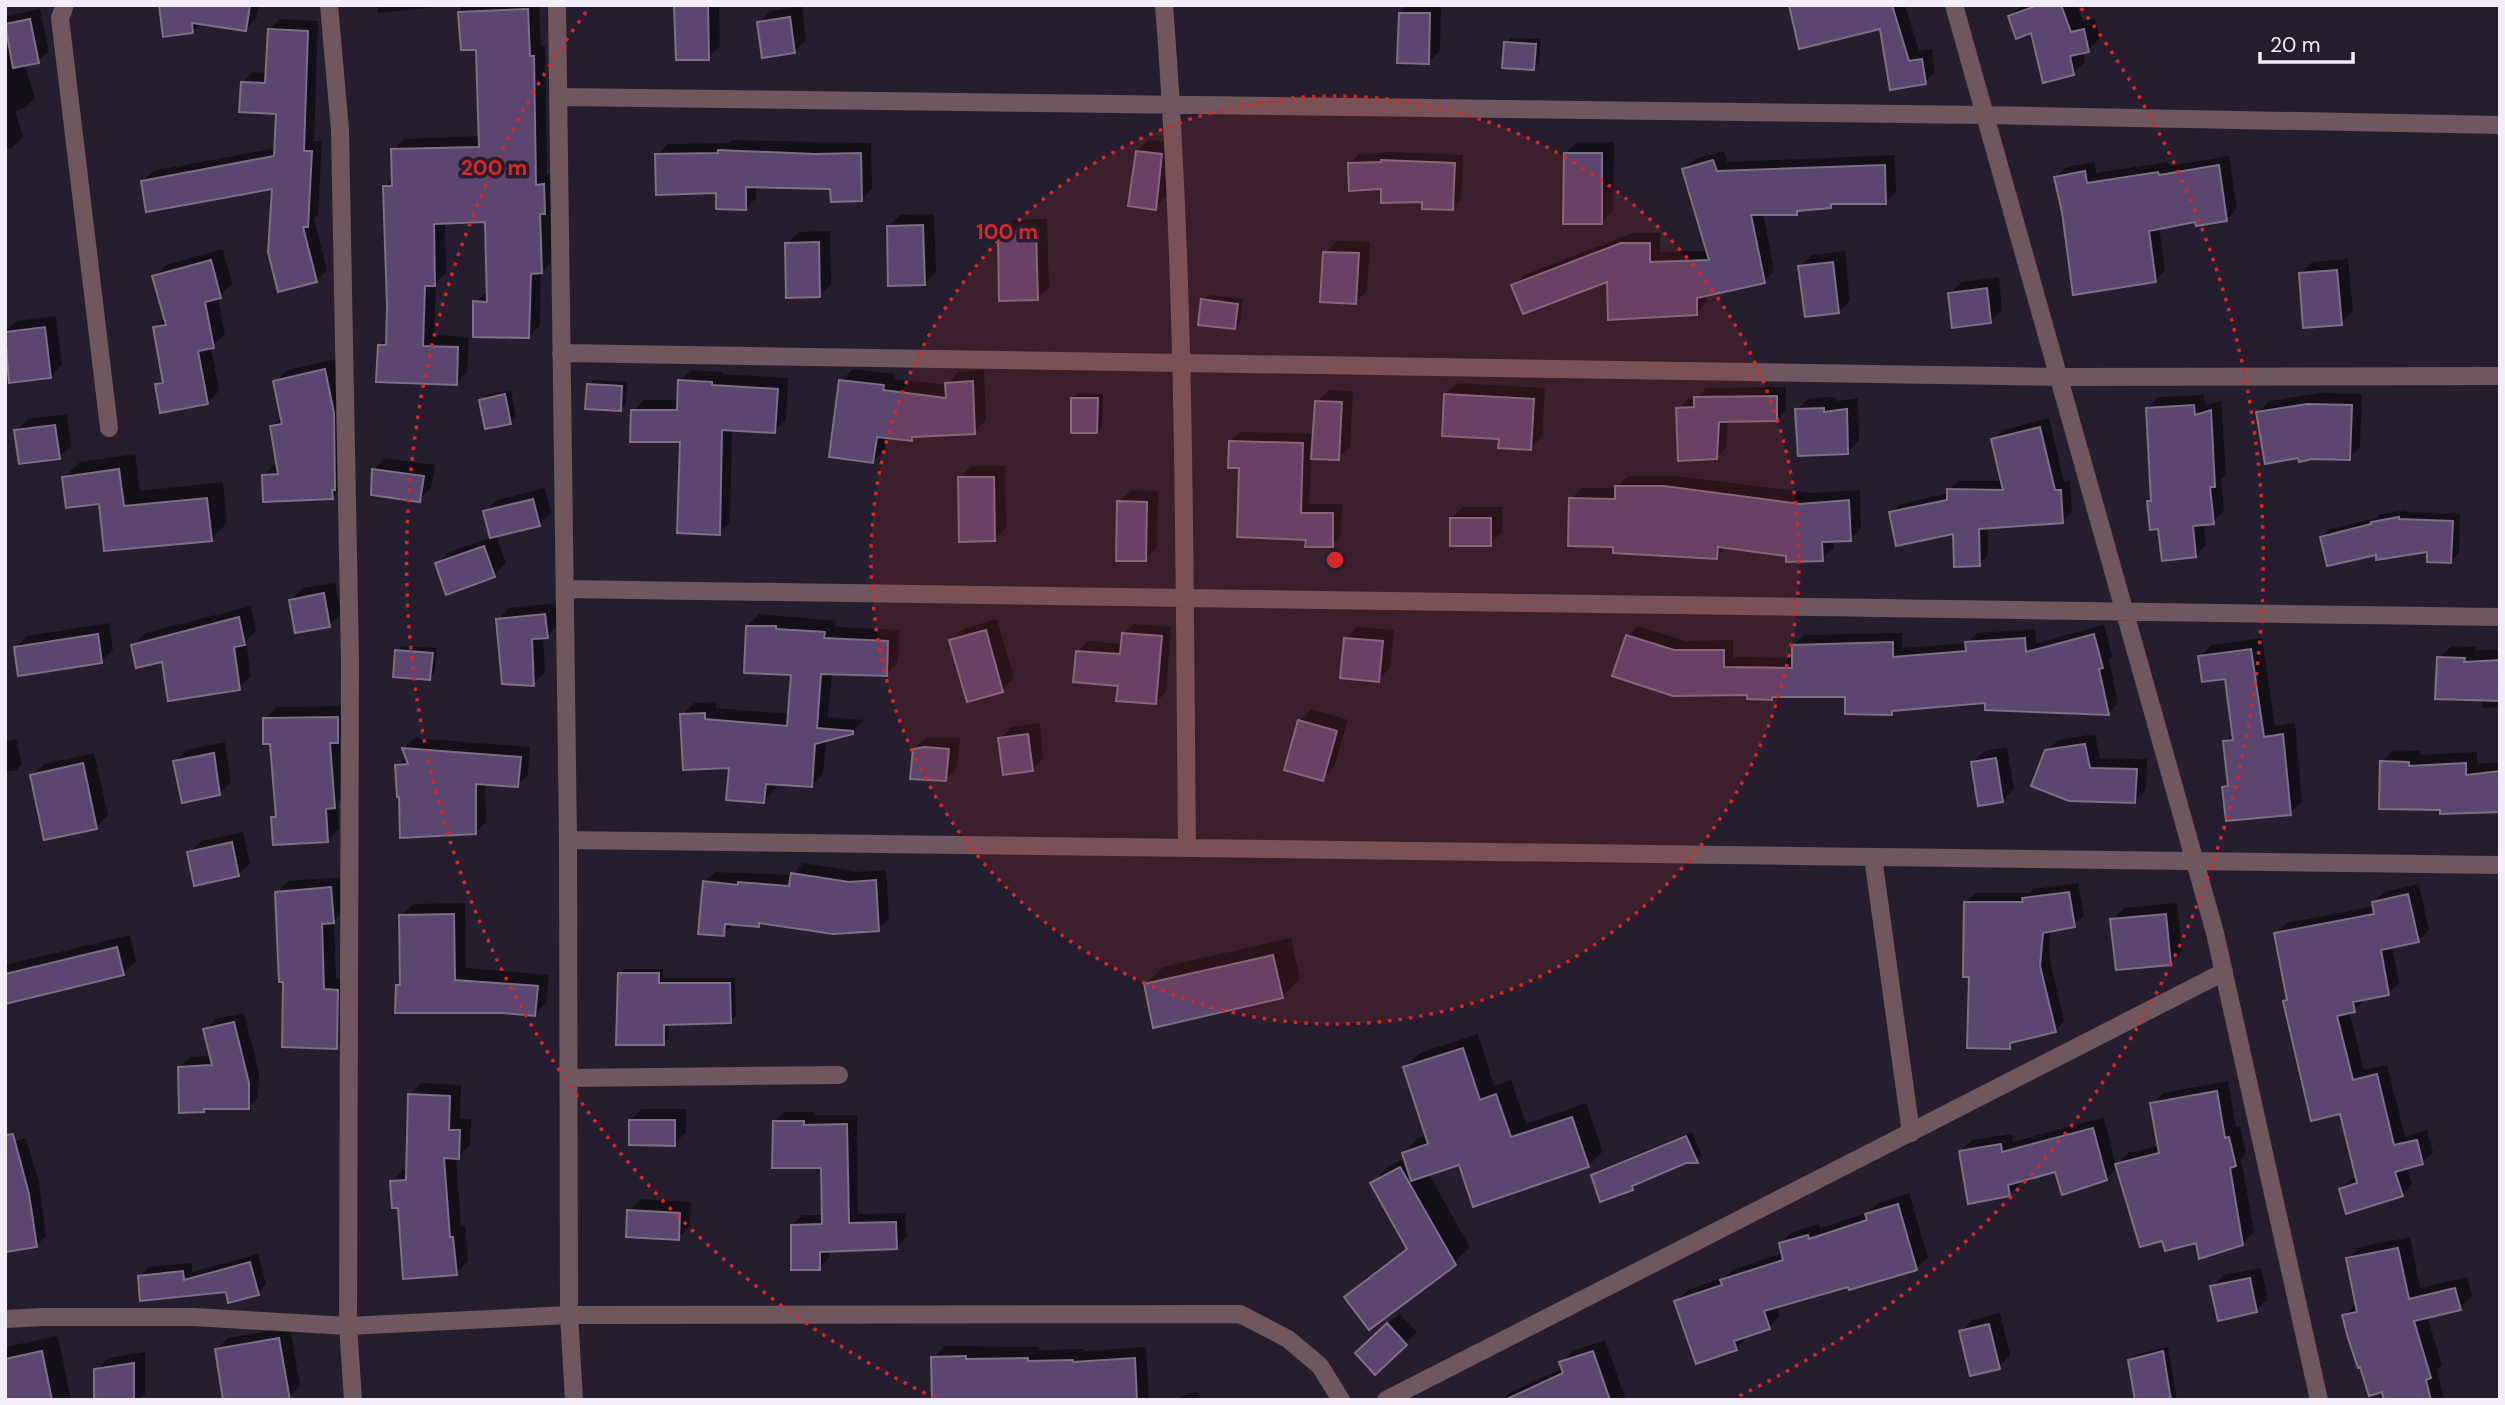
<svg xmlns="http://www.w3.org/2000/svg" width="2505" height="1405" viewBox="0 0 2505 1405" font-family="'DM Sans',sans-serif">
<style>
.shadow{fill:#0007;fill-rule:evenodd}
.building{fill:#5c456e;stroke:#7b7084;stroke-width:2}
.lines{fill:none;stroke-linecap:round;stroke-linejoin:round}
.street{stroke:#6f575d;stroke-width:18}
.ring{fill:none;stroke:#d62828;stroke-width:3.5;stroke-dasharray:3.5 7}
.centre{fill:#d62828;stroke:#261e2e;stroke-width:3.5}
.ring-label{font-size:21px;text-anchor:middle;font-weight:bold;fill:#d62828;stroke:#261e2e;stroke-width:7;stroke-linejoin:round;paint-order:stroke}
</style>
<rect width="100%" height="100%" fill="#261e2e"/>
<!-- shadow -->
<path class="shadow" d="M160,5H259L257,17L246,29L201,23L192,31Z
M377,5H458L378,13Z
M460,5H539L541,46H545L547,174H555L556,201L551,206L553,260L541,272L540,325L529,336L475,302L488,291L487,220L445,222L446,273L436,283L434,335L469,337L467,372L456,383L380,345L388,338L385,187L393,178V150L404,139L480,136L478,48L462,49Z
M676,5H719L720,46L708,58Z
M1408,5H1441L1440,51L1428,62L1400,13Z
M1794,5H1905L1919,51L1932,49L1935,72L1925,82L1882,27Z
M2021,5H2077L2083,21L2095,18L2100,38L2088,50L2083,52L2085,62L2073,73L2032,31L2010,17Z
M802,6L806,40L795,51L759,23L770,11Z
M40,9L49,51L38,61L24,64L35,97L25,108L15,111L23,137L12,148L5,150V16Z
M280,19L318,21L314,141H322L318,214L314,219L327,270L316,281L273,187L143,181L153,171L276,148L278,112L242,83L253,72L268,73L270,29Z
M1511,38L1541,39L1539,63L1534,68L1505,43Z
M731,140L871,143L872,189L862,199L832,188L756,185V198L745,209L657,155L668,144L728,143Z
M1149,140L1173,142L1167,196L1155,208L1137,151Z
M1577,142H1614L1613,210L1602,222L1565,154Z
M1724,151L1727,162L1895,155L1896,192L1885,202L1834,203L1830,206L1800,209L1796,213H1763L1774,271L1764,281L1707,294V302L1696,313L1609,279L1514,285L1524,275L1633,233H1660V252L1708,251L1684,169L1695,159Z
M1391,152L1463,155L1461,200L1452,208L1424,201L1383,187L1350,164L1358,155Z
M2229,156L2237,209L2227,219L2197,220L2159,227L2165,270L2155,281L2064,212L2056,177L2066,167L2095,162L2096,173L2168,162L2169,166Z
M934,214L936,272L925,283L888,227L900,215Z
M1047,219L1049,287L1037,298L1000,232L1012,220Z
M830,231L831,284L819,296L787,244L799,232Z
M1337,241L1370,242L1367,291L1355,302L1325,253Z
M223,249L232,284L218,297L225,335L211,347L219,391L207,403L157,385L164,378L155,328L166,317L154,276L166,265Z
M1845,251L1850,300L1839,312L1800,266L1812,255Z
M2348,259L2353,311L2341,323L2300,274L2312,262Z
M1999,277L2002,310L1991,321L1950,293L1962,282Z
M1208,295L1243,299L1240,322L1235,328L1203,300Z
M56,316L62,364L51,376L10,381L5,331L16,321Z
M337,359L344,486L332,497L263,476L275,464H278L272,427L282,417L275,382L287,370Z
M853,369L895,374L894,379L947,385L958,372L984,370L986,420L974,432L915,435L911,439L886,436L885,450L873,461L841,381Z
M691,370L722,372V374L788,378L786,420L774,431L732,429L730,522L719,533L682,441L633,411L644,400H679L680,381Z
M594,380L627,382L626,404L620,409L589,385Z
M1457,383L1545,388L1542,437L1530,448L1445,395Z
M1786,387V410L1776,420H1728L1726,448L1716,458L1678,409L1688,399H1696L1706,388Z
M511,390L516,417L510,422L481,401L486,395Z
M1329,390L1353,391L1350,447L1338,458L1311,457L1309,504H1342L1341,536L1332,545L1307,538L1240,466L1231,441L1240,432L1315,434L1317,401Z
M1078,393L1103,394L1102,426L1097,431L1073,399Z
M2319,393L2362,394L2360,447L2349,459L2258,413L2269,401Z
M2204,395L2205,405L2221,401L2226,474L2221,479L2224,511L2213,522L2204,523L2206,545L2196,556L2160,528L2148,502L2153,497L2148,408L2158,397Z
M1835,397L1836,401L1858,398L1859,440L1847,452L1797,410L1809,398Z
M67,414L71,446L59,457L16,431L28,419Z
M2049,418L2064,482L2070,481L2072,512L2063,521L1988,527V555L1979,565L1955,532L1891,513L1901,504L1949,493V490L1958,481H2003L1993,439L2003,430Z
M135,454L140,491L223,482L227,523L211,539L101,502L63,478L80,462Z
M385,458L435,465L431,488L419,500L374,470Z
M971,466H1005L1006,528L994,540L960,478Z
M1628,476H1676L1812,493L1860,490L1861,528L1850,539L1833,540L1834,548L1822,559L1726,547L1717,557L1615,545L1571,499L1582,488H1616Z
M545,488L551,513L539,524L496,535L506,563L494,575L437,564L449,552L492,537L485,512L497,500Z
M1131,490L1158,491L1157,547L1145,559L1119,502Z
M1463,507H1502V532L1490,544L1451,518Z
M2407,510V512L2460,514L2459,553L2451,561L2429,550L2377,553L2322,537L2330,529L2377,518L2380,514Z
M335,583L341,614L329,625L291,600L303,588Z
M557,603L559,624L547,636H543L545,673L533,684L498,620L509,608Z
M251,606L256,631L246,641L251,676L239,688L164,660L133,645L145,633ZM234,638L240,681H237L231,639Z
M759,614L836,621L835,627L899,630L898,662L886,674L832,672L828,717L864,720L852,732L826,740L823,774L811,786L776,783L775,789L764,801L682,715L694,703L716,702V708L790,714L793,673L747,626Z
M997,619L1014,678L1002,690L951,641L963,629Z
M109,623L113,650L101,661L16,648L27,636Z
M1134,624L1171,627L1166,692L1156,702L1119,684L1077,652L1088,641L1123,644V634Z
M2104,625L2112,656L2109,659L2118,703L2108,713L1987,701L1896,708L1891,713L1847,695L1749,694L1628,636L1638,626L1685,641L1733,640V657L1794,658V645L1804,635L1902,633V648L1967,643L1977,633L2035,629L2036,643Z
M1357,627L1394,630L1390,668L1378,680L1345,639Z
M2262,638L2275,726L2295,723L2302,802L2290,813L2224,787L2230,782L2224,742L2234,733L2226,677L2200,657L2211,645Z
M402,646L437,648L435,672L430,678L397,651Z
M2451,646L2476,647L2475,651L2500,649V707L2482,708L2481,699L2439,658Z
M349,706L346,794L338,803L339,829L327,840L273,818L278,814L272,742L265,718L277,707Z
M1311,709L1348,720L1334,767L1322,779L1300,721Z
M1040,723L1043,758L1032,770L1000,739L1012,727Z
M2095,734L2100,758L2147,759L2146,790L2135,801L2047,751L2058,740Z
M414,738L530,747L528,775L518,786L485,783L486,822L476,832L401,795L397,766L407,756L404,748Z
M926,738H960L957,767L946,779L914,749Z
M16,739L22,764L17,770L5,772V741Z
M225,742L231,782L219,794L175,762L186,750Z
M2007,747L2014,789L2002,801L1972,763L1984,751Z
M2393,750L2420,751V755L2477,752V764L2500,762V810L2442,808L2382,762Z
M94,753L108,815L96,827L32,775L44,764Z
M243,832L250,863L238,875L189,853L201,841Z
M803,863L861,872L886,870L889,919L878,929L762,921L758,925L735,923L723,934L704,882L715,872L792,875Z
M342,877L345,910L334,921L336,978L349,979L348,1035L337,1047L285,980L277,893L288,881Z
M2078,883L2084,915L2074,925L2051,929L2049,956L2064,1021L2055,1031L2017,1040L2010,1047L1966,902L1976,893H2030L2034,889Z
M2419,884L2429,930L2418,941L2392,946L2399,983L2388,993L2365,999L2354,1010L2349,1011L2364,1070L2387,1065L2405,1136L2427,1130L2433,1152L2422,1163L2407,1167L2412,1184L2402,1195L2340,1190L2351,1179L2358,1177L2342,1112L2285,1001L2288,999L2276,933L2287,923L2375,906L2374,902L2384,892Z
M465,903L466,968L549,975L546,1002L535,1014L397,986L402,981L401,916L413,904Z
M2177,903L2182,951L2170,963L2112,920L2124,908Z
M130,935L136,961L123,974L5,1002V965Z
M1291,938L1300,979L1282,997L1145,985L1163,967Z
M625,969H663V978H735L736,1016L730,1021L668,1023L669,1038L663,1043L619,974Z
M244,1013L259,1072L258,1097L248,1108L207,1107L204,1110L180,1067L190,1057L212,1056L205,1030L215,1019Z
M1478,1034L1494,1086L1511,1080L1526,1124L1586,1103L1603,1151L1588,1166L1460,1163L1428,1173L1470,1247L1454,1263L1346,1297L1362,1281L1408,1247L1372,1183L1388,1167L1405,1158L1404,1153L1418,1138L1427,1136L1405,1067L1420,1053Z
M2228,1081L2236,1127H2240L2246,1153L2241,1159L2254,1232L2242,1244L2163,1239L2118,1167L2106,1179L2057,1170L2020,1180V1184L2009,1195L1960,1151L1972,1140L2012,1134L2013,1142L2104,1117L2116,1165L2128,1153L2159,1146L2152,1104L2163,1093Z
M421,1083L461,1085L460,1119H471L470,1145L459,1157H456L461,1226H465L468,1261L456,1273L399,1206L392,1182L403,1170H408L409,1095Z
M642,1109H686V1132L674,1144L631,1120Z
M784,1112H814V1115H857L858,1214L905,1213L907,1237L897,1247L829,1250V1258L819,1268L792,1225L802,1215H824L823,1166L774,1122Z
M1692,1132L1702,1156L1697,1161H1686L1637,1183L1632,1188L1593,1176L1598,1170Z
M26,1138L39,1183L46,1236L36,1246L5,1144Z
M1909,1193L1928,1257L1916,1269L1777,1305L1780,1316L1769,1328L1747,1335V1337L1736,1349L1676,1301L1688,1290L1725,1277L1734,1269L1783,1253L1780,1244L1792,1232L1819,1224L1820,1228L1867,1213L1878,1203Z
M641,1199L691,1202L690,1226L678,1238L629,1211Z
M2410,1237L2420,1288L2467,1277L2472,1296L2460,1308L2427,1316L2442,1365L2437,1369L2444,1398L2443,1400H2385L2383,1390L2344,1316L2356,1304L2348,1259L2359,1247Z
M258,1254L266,1284L258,1293L140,1276L149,1267L192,1263V1272Z
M2261,1268L2268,1299L2256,1310L2212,1287L2224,1275Z
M1399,1313L1417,1332L1376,1372L1369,1341Z
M2000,1313L2010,1355L1999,1367L1961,1332L1972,1320Z
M290,1327L300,1385L289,1397L216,1350L228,1338Z
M58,1336L71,1400H5V1347Z
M1605,1340L1626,1400H1503L1509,1393L1563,1368L1561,1363L1573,1351Z
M945,1346L1039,1347V1350L1084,1349V1351L1146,1347L1149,1400H934L933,1358Z
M2168,1347L2177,1400H2137L2130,1361L2135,1355Z
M145,1352V1394L139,1400H96V1370L108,1358Z
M1198,1391L1201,1400H1172Z"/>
<!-- building -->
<path class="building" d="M159,5H250L246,31L192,23L193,33L163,37Z
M674,5H708L709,60H676Z
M1789,5H1892L1909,61L1922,59L1926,84L1890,90L1880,29L1799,49Z
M2038,5H2061L2071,32L2084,29L2089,52L2070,56L2074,75L2043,83L2031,33L2016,39L2008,16Z
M528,9L530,56H534L536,185L544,184L545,214H540L542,273L531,274L529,338L473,337V301L487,302L485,222L434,224L435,286H425L423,346L458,347L457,385L376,382L378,345H386L387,305L383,186H392L391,149L479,147L476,50H461L458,12Z
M1399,13H1430L1429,64L1397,63Z
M790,17L795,53L762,58L757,22Z
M30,19L39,63L13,68L5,24Z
M268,29L308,31L304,151H312L308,227H303L317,282L278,292L268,252L272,189L146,212L141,181L274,156L276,114L239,112L241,82L265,83Z
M1504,42L1536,44L1534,70L1502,68Z
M718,150L815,154L861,153L862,201L831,202L830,189L746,187V210L716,209V193L656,195L655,154L718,153Z
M1136,151L1162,154L1156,210L1128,206Z
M1564,153H1602V224H1563Z
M1381,160L1455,163L1453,210L1422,209V202L1381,203V189L1349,191L1348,163L1381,162Z
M1713,160L1717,171L1885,165L1886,204H1831V208L1797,211V215H1751L1765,283L1697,298V315L1608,320L1607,282L1523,314L1511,285L1621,243H1650V262L1709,260L1682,169Z
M2219,165L2227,221L2196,226L2195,222L2149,231L2156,282L2073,295L2062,212L2054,177L2085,171L2087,183L2158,172L2159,175Z
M923,225L925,285L888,286L887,226Z
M1036,230L1038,300L999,301L998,231Z
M819,242L820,297L786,298L785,243Z
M1323,252L1359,253L1356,304L1320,302Z
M211,260L221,298L205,302L214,348L198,351L208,404L160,413L155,384L163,383L153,327L166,325L152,276Z
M1833,262L1839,313L1805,317L1798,266Z
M2337,270L2342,325L2303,328L2299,273Z
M1987,288L1991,323L1952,328L1948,293Z
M1201,299L1238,304L1235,329L1198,325Z
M45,327L51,378L9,383L5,332Z
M325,369L334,413L335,490H332L333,499L263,502L262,475L278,474L270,426L282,424L273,381Z
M678,380L712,382V385L778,389L775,433L722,430L720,535L677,533L680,442H630L631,410H677Z
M839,380L884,385L883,390L946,398L945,383L973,381L975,434L912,437V441L877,437L873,463L829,457Z
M587,384L622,386L621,411L585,409Z
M505,394L511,424L485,429L479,400Z
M1444,394L1534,399L1531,450L1498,448L1499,439L1442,436Z
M1777,396V421L1719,422L1717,459L1678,461L1676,408L1694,407V397Z
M1071,398H1098L1097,433H1071Z
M1315,401L1342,402L1339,460L1311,459Z
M2307,404L2352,405L2350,460L2312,459L2299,462L2298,458L2265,464L2256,412Z
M2194,405L2195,415L2211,410L2215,487H2210L2214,524L2193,526L2196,557L2162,561L2158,529L2150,530L2147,501H2151L2146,408Z
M1824,408V412L1847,409L1848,454L1798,456L1795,409Z
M55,425L60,459L19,464L14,430Z
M2040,427L2055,490H2061L2063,523L1979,529L1980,566L1954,567L1953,534L1896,546L1889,512L1947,500V489L2003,490L1991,439Z
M1229,441L1303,443L1301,513H1333V547H1305L1306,540L1237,537L1239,468H1228Z
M119,469L124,506L207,498L212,541L104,551L99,504L66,508L62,477Z
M372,469L424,476L420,502L371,495Z
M958,477H994L995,541L959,542Z
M1615,486H1664L1800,504L1849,500L1851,541L1822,542L1823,561L1786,562V556L1718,547L1717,559L1613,553V547L1568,546L1569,498L1615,499Z
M533,499L540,526L490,538L483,511Z
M1117,501L1147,502L1146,561H1116Z
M2399,517V519L2453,521L2451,563L2427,562V552L2376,560V555L2327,566L2320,537L2371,524V522Z
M1450,518H1491V546H1450Z
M484,546L495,577L446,595L435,563Z
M324,593L330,627L295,633L289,600Z
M545,614L548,638L532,639L534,686L502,684L496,619Z
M239,617L245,645L234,647L240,690L168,701L162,662L136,668L131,645Z
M746,626H776V629L825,632L824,638L888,641L887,676L821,674L817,728L853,731V734L815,744L812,787L766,784L764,803L726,800L729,768L683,770L680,714L705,713V719L787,726L791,675L744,673Z
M986,630L1003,692L967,702L949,640Z
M1122,633L1162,636L1156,704L1116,701L1118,686L1073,682L1076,651L1120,654Z
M98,634L102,663L18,676L14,647Z
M2094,634L2103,668L2099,669L2109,715L1985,710V703L1892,711V715L1845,714V697H1772V700L1747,699V695L1673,696L1612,676L1626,635L1674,650H1724V667L1792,668V645L1893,642V657L1966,651L1965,642L2025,638L2026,652Z
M1344,638L1383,641L1379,682L1340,678Z
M2251,649L2264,737L2283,734L2291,815L2226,821L2222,787L2228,786L2223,741L2233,740L2225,679L2202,682L2198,656Z
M395,650L433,653L430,680L393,677Z
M2437,657L2465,658L2464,662L2500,660V701L2435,699Z
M338,717V743H330L335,808L326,809L328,842L273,845L271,817H276L270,744H263V718Z
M1298,720L1337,731L1323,781L1284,770Z
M1028,734L1033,771L1003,775L998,738Z
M2085,744L2090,768L2137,769L2135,803L2069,801L2031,786L2045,750Z
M924,747L949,749L946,781L910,779L913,749Z
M402,748L521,757L518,787L476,784V834L400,838L399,797H397L395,765L408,764Z
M214,753L220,795L182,803L173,761Z
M1996,758L2003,802L1978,806L1971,762Z
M2380,761L2409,762V766L2466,763V775L2500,771V812L2440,814V810L2379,809Z
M83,763L97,829L44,840L30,775Z
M232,842L239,876L194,886L187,852Z
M791,873L849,882L876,880L879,931L833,934L759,923V927L725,924L724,936L698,934L703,881L738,885V882L789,886Z
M331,887L334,923L322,924L324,989L338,990L337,1049L282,1047L283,982H279L275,892Z
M2069,892L2075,927L2043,933L2040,966L2056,1032L2010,1043V1049L1967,1048L1969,977H1963L1964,902H2023L2022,898Z
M2408,894L2419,942L2381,950L2389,995L2353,1002L2355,1012L2337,1016L2353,1080L2377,1074L2394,1145L2417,1140L2423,1164L2395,1172L2403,1196L2346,1214L2339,1189L2357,1183L2340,1114L2311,1121L2283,1001L2287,1000L2274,933L2374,914L2372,902Z
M454,914L455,980L538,986L535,1016L502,1013H395L396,985H400L399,915Z
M2166,914L2171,965L2116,970L2110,919Z
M117,947L124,975L5,1004V974Z
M1273,955L1283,998L1153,1028L1144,984Z
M618,973H659V983H730L731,1023L664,1025V1045H616Z
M234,1022L249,1083V1109H204V1112L179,1113L178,1067L212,1065L203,1029Z
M1463,1048L1480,1100L1496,1094L1511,1137L1572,1117L1589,1167L1473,1207L1459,1165L1411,1181L1402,1153L1428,1144L1403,1067Z
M2217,1091L2225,1138L2229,1137L2236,1166L2230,1168L2243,1245L2199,1259L2196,1243L2165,1251L2162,1241L2140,1247L2115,1164L2159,1153L2150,1103Z
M408,1094L450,1096L449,1130H460L459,1159L444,1158L450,1237H453L457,1275L403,1279L398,1208H392L390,1181L406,1180Z
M629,1120H675V1146L629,1145Z
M773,1121H804V1125L847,1124L849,1223L896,1222L897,1249L820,1252V1270H791V1225L822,1224L821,1168H772Z
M2093,1128L2107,1180L2062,1195L2055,1172L2008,1185L2010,1196L1968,1204L1959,1151L2001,1144L2002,1152Z
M13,1134L29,1194L37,1247L5,1252V1135Z
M1686,1136L1698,1163H1686L1632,1186L1633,1190L1600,1202L1591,1175Z
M1400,1167L1456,1265L1369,1330L1344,1297L1407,1249L1370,1183Z
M1898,1204L1917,1270L1849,1290L1848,1287L1764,1311L1770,1329L1734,1341L1737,1350L1696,1364L1674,1301L1722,1285L1720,1280L1783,1260L1779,1243L1808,1235L1809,1239L1867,1220L1865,1214Z
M627,1210L680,1213L679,1240L626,1237Z
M2398,1248L2409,1299L2455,1288L2461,1310L2414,1321L2431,1378L2426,1380L2431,1400H2384L2382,1392L2369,1396L2360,1367L2358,1368L2348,1338L2342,1315L2357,1312L2346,1258Z
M250,1262L259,1295L228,1303L226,1292L140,1301L138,1276L183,1271L184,1280Z
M2250,1278L2257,1312L2218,1321L2210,1286Z
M1387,1323L1407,1345L1375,1375L1355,1353Z
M1989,1324L2000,1369L1970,1376L1959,1331Z
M279,1338L290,1400H223L215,1349Z
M42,1351L52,1400H5V1359Z
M1593,1351L1610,1400H1505L1563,1373L1559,1362Z
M2163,1351L2171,1400H2135L2128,1360Z
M966,1356V1359L1028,1358V1361L1073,1360V1362L1135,1358L1137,1400H932L931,1357Z
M134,1363V1400H94V1369Z"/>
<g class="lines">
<!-- street -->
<path class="street" d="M65,5L60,18L109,428
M329,5L340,130L350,661L348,1326L353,1400
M557,5L568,840L569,1315L574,1400
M1164,5C1186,286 1184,567 1187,848
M1954,5L2215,933L2319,1400
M558,97L1985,115L2500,125
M561,353L2059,377L2500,376
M565,589L2500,617
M568,840L2500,865
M1873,857L1911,1133
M569,1078L839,1075
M5,1319L43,1317H194L348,1326L569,1315L1240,1314L1288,1339L1320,1366L1341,1400
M1386,1400L2224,972"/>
</g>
<!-- distance rings -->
<circle cx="1335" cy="560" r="464" fill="#d62828" fill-opacity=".12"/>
<g class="ring">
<circle cx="1335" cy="560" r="464"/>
<path d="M935 1398A928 928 0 0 1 589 8M2081 8A928 928 0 0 1 1735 1398"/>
</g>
<circle cx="1335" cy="560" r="10" class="centre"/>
<g class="ring-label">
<text x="494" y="175">200 m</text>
<text x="1007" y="239">100 m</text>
</g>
<!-- border -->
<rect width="2505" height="1405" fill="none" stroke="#f2edf8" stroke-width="14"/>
<!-- scale -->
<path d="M2260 52v10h93v-10" fill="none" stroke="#f2edf8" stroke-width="3.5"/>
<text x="2270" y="52" font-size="21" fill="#f2edf8" stroke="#261e2e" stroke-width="5" paint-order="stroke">20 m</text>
</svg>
